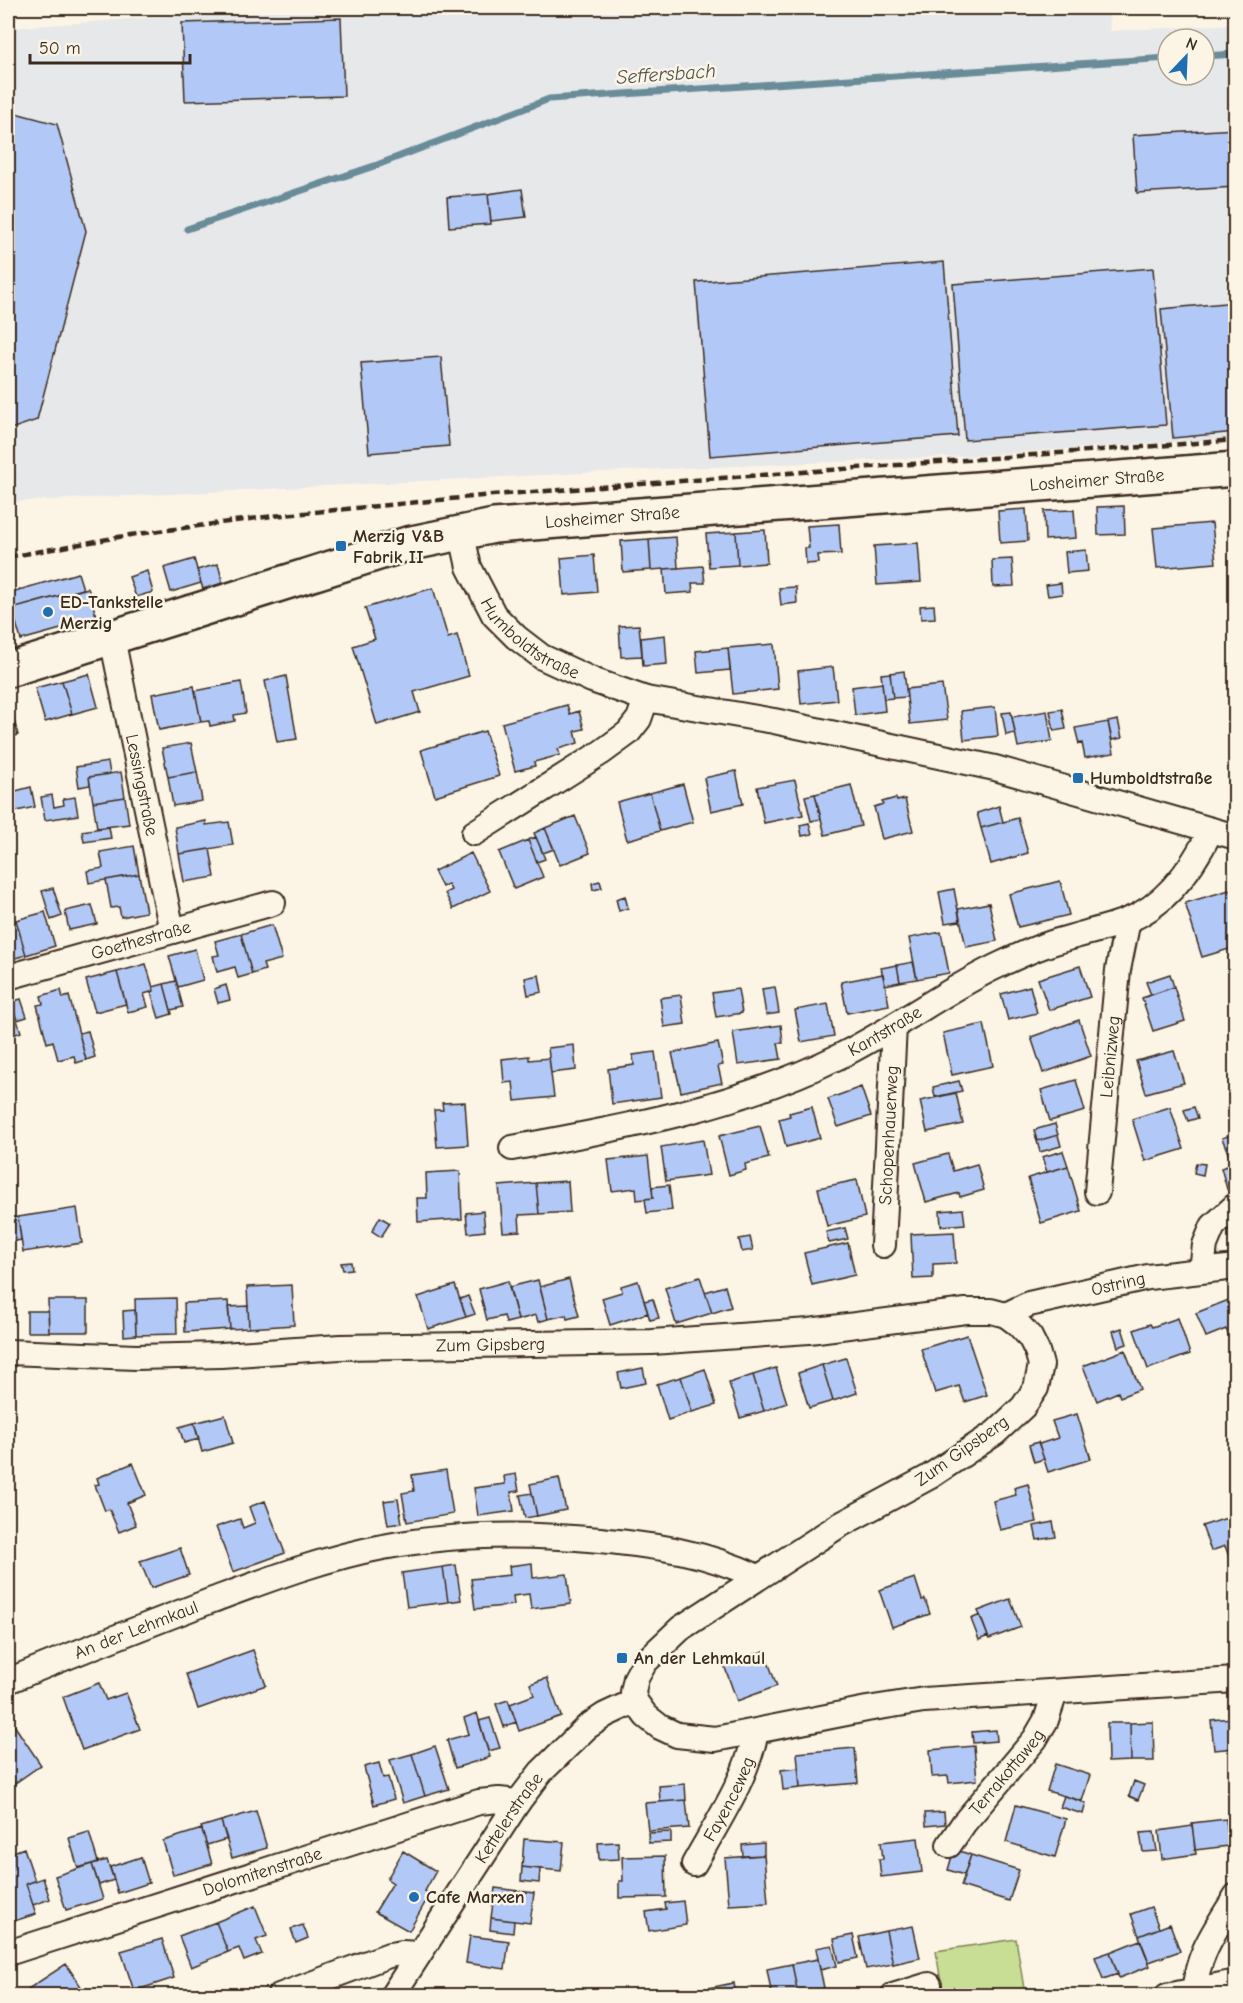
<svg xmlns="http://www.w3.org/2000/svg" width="1243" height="2003" viewBox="0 0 1243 2003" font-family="'Comic Neue',sans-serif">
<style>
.built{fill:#e6e8ea;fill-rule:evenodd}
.green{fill:#c7de94;stroke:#818459;stroke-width:1.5}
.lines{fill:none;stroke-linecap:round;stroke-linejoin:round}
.stream{stroke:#698c98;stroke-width:7}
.building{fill:#b2c9f7;stroke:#3b2a1e;stroke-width:1.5}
.minor-casing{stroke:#3b2a1e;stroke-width:28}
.secondary-casing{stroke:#3b2a1e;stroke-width:38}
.minor{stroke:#fcf5e5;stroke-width:24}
.secondary{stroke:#fcf5e5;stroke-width:33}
.rail{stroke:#3b2a1e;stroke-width:4.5;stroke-dasharray:9 4.5;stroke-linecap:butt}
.poi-dot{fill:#1f6fb2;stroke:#fcf5e5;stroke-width:2}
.labels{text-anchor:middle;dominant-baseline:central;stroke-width:5;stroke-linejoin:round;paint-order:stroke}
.street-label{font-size:18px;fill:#3b2a1e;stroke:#fcf5e5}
.poi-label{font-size:18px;font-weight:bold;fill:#3b2a1e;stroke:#fcf5e5;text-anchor:start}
.water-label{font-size:20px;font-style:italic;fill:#4e5351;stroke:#fcf5e5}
</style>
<rect width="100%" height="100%" fill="#fcf5e5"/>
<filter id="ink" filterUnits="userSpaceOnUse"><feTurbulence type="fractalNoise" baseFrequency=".0167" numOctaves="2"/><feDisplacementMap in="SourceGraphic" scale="12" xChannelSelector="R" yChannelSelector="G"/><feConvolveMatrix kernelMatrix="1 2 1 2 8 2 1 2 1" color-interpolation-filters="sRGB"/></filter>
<g filter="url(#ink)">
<!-- built -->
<path class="built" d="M281,8H1109L1110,31L1235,24V438L948,457L663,469L8,502V28ZM1168,39H1204V75H1168Z"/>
<!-- green -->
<path class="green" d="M1016,1939L1025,1995H943L936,1951Z"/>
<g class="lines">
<!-- stream -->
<path class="stream" d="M1204,56L1236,54
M187,229L377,165L549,99L1168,58"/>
</g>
<!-- building -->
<path class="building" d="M341,18L344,96L185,101L182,23Z
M8,111L57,124L86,231L37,420L8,430Z
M1236,129V187L1137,193L1133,135Z
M522,189L526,217L491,221L488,194Z
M488,194L491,224L449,227L447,197Z
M944,262L958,436L710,456L696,282Z
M1153,268L1166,425L965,440L953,284Z
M1236,302V432L1173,438L1161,309Z
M441,357L449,446L369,453L361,363Z
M1124,506L1125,534L1098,535L1097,507Z
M1026,509L1028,541L1000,543L998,511Z
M1074,510L1076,538L1045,540L1044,511Z
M1212,523L1216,563L1157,568L1153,528Z
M839,524L841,554L818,555L819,563L806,564L805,548H809L807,526Z
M765,530L767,563L738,565L736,532Z
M736,532L738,565L709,567L706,534Z
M676,537L678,568L651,570L649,539Z
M649,539L651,570L623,572L621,541Z
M918,543L921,582L877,585L874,546Z
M1086,550L1088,571L1067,573L1065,552Z
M594,555L597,592L564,595L561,558Z
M194,559L201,583L171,592L164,568Z
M1012,559L1014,586L993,587L992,560Z
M218,564L223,583L203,589L197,570Z
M703,566L705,583H692L693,592L666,594L664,569Z
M147,571L153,592L136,597L129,577Z
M78,573L83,589L12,609L13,613L8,615V593Z
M1061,583L1062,594L1048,596L1046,585Z
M796,587L797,603L781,605L779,588Z
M88,588L97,619L21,640L12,609Z
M433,588L448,638L457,635L469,676L414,692L420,712L377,725L353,646L375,639L365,608Z
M934,605L935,618L921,619L920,606Z
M639,625L642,656L621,657L619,626Z
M665,635L667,664L643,666L641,638Z
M774,644L778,689L733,694L728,648Z
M728,648L730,670L698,673L696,651Z
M833,667L837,700L801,704L798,671Z
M904,671L907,697L893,698L890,673Z
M890,673L893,698L884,699L881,674Z
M89,674L98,707L72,714L62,681Z
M286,676L297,739L277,742L265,681Z
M62,681L72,714L45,722L35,688Z
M241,682L246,713L234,715L235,721L210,726L209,721L201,722L195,691Z
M882,683L885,711L855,715L852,687Z
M942,685L947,720L910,724L906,689Z
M194,686L201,722L159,730L152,694Z
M8,697L18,735L8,738Z
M567,705L570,714L579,711L584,729L575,731L578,743L558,749L560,755L534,762L535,766L515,771L502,723Z
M995,707L998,736L964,740L961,711Z
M1062,709L1066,729L1054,731L1050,711Z
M1047,711L1052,741L1018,747L1012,717Z
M1011,712L1015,733L1006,735L1002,713Z
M1118,720L1122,738L1112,740L1108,722Z
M1108,722L1114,753L1085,758L1082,743L1079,744L1075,728Z
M485,731L499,776L435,796L421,750Z
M191,743L197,772L168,777L162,748Z
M108,762L110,774L89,777L90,785L79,787L76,767Z
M736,771L743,804L711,811L704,778Z
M121,772L125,797L93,802L89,777Z
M197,772L202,801L173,806L168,777Z
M795,780L803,815L764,823L757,787Z
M683,784L693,822L660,831L650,793Z
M851,785L861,826L825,835L815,794Z
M31,787L35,807L8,813V793Z
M650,793L660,831L627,840L617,802Z
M815,794L821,819L811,821L805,796Z
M52,795L54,807L64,805L63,799L75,797L78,815L45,820L41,797Z
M125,797L129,824L97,828L93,802Z
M896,798L897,801L905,799L913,831L882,839L874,807L883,804L882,802Z
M999,806L1003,822L981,828L977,813Z
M575,816L590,853L560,865L545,828Z
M1018,818L1028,853L991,864L981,828Z
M206,821V825L229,822L233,845L179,854L175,827Z
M809,823L812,834L802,836L800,825Z
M109,827L111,838L84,842L82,831Z
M545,828L554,849L543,853L534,833Z
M536,837L545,859L537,862L528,840Z
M528,840L543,877L514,889L499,852Z
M134,846L139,874L89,883L87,871L103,868L100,852Z
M210,849L215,877L184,882L179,854Z
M471,853L490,891L453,909L445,893L451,890L448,884L442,887L434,871Z
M139,874L146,912L121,917L119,907L111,908L106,880Z
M600,881L602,888L593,890L592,883Z
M1060,881L1069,915L1018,927L1009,894Z
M53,888L62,916L51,920L42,891Z
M1236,888V947L1202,957L1185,903Z
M954,889L960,921L945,923L939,892Z
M625,896L628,908L619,911L616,899Z
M989,903L997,941L966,947L958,909Z
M92,905L97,924L69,930L65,911Z
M45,912L55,946L26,955L16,920Z
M16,920L26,955L8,960V923Z
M272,925L282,959L263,964L265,970L252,974L241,934Z
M941,932L949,973L917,979L909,938Z
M241,934L252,974L238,978L235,967L217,972L213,956L219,955L215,941Z
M195,949L203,980L178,987L169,956Z
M913,962L917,979L900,982L897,965Z
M146,964L154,991L144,994L148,1007L128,1012L117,972Z
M897,965L900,982L885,985L881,968Z
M1080,966L1090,997L1049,1010L1038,979Z
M117,972L126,1004L95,1012L86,980Z
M883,974L889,1005L847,1013L841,982Z
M1170,974L1174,987L1151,995L1146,982Z
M539,975L542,992L528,995L525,978Z
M176,981L183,1007L171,1010L164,984Z
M164,984L172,1014L159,1018L151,992L154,991L153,987Z
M226,985L230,1000L218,1003L214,989Z
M1030,986L1037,1013L1008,1020L1001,994Z
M775,987L779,1013L766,1015L762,989Z
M1174,987L1185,1021L1153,1031L1142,998Z
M738,989L742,1013L716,1017L712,993Z
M61,990L63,998L69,996L86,1060L76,1063L74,1056L58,1060L53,1041L47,1043L37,1005L43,1004L41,996Z
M681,995L685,1024L664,1027L660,998Z
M21,999L27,1017L17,1020L11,1002Z
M11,1002L21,1032L8,1037V1004Z
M828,1004L834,1036L801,1042L795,1010Z
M1079,1020L1091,1056L1043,1073L1031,1037Z
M984,1024L993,1066L952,1075L943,1033Z
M781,1025L783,1043H778L781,1059L738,1065L733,1032Z
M88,1031L95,1057L86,1060L79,1033Z
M718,1043L723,1065L718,1066L722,1083L681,1092L672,1053Z
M574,1045L576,1070L551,1073L548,1048Z
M1174,1051L1184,1083L1146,1093L1136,1061Z
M655,1052L661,1097L612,1104L608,1069L634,1065L633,1055Z
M529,1056V1060L549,1058L554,1097L515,1101L513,1082L504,1083L502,1059Z
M1076,1080L1085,1111L1050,1121L1041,1090Z
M959,1081L962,1091L935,1097L933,1087Z
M861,1087L871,1116L838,1127L828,1099Z
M956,1093L963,1124L927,1132L920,1101Z
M465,1102L468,1145L437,1147L434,1110H443L442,1103Z
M812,1107L820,1138L786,1147L779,1119L790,1116L789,1113Z
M1170,1107L1184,1149L1145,1161L1132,1119Z
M1194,1107L1198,1118L1188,1121L1184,1110Z
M1055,1124L1058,1135L1037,1141L1034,1130Z
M760,1126L769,1158L745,1164L746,1170L729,1175L719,1136Z
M1236,1133V1162L1232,1163L1222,1138Z
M1058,1135L1061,1146L1040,1152L1037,1141Z
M703,1140L709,1175L666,1181L661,1147Z
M1063,1151L1068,1166L1047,1172L1042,1157Z
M948,1154L953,1171L977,1164L984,1190L960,1197L959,1193L926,1202L915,1163Z
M648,1156L653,1198L637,1200L636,1188L612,1191L608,1160Z
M1196,1163L1205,1164L1203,1175L1194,1173Z
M1230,1165L1236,1186L1227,1189L1221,1168Z
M1068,1166L1081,1211L1041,1223L1028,1178Z
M460,1171L462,1219L418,1222L417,1198H427L426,1173Z
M857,1180L865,1217L827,1226L818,1188Z
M568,1181L570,1212L539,1214L536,1183Z
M536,1183L539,1214L519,1215L520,1231L503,1232L499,1186Z
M669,1185L672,1210L647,1213L645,1199L653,1198L652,1187Z
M77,1208L82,1243L23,1252L18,1217Z
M963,1209L965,1224L941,1226L940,1211Z
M483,1211L485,1231L468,1233L466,1213Z
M18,1217L21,1240L8,1243V1218Z
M380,1217L390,1223L381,1237L372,1231Z
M845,1228L848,1239L829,1243L826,1232Z
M954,1232L956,1263L933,1264V1278L913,1279L911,1234Z
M750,1237L753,1250L742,1252L739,1239Z
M848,1243L855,1275L812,1285L804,1253Z
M351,1262L352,1269L343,1270L341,1263Z
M700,1277L712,1313L676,1324L665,1288Z
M569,1279L579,1316L567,1319L566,1315L548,1319L540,1287Z
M538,1280L548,1319L538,1322L536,1315L518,1320L509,1287Z
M508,1281L518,1320L506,1323L504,1316L487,1320L479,1289Z
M638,1281L648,1313L610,1325L602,1298L622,1292L621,1286Z
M292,1285L294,1325L249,1328L247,1287Z
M455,1285L466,1317L428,1329L418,1297Z
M725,1286L731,1307L712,1313L705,1292Z
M468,1296L475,1314L466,1317L460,1299Z
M1236,1297V1343L1233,1345L1226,1329L1206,1337L1196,1313Z
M176,1298L177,1334L136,1335L135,1299Z
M653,1299L659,1318L650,1320L644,1301Z
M48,1300H88V1332H49Z
M228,1301L230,1329L185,1332L184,1303Z
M248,1306L249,1328L230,1329L228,1307Z
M135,1310L136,1335L124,1336L123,1311Z
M27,1311H48L49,1332H27Z
M1178,1318L1190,1354L1148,1369L1134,1330L1150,1324L1152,1327Z
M1122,1328L1127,1344L1118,1347L1113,1331Z
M967,1335L987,1395L965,1402L959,1386L935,1393L921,1349Z
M1125,1350L1140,1389L1120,1397L1118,1392L1097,1401L1083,1366Z
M846,1358L857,1393L833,1401L822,1365Z
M822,1365L833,1401L809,1408L798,1373Z
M643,1368L646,1383L621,1388L618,1373Z
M776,1368L787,1403L764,1411L753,1375Z
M705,1369L716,1405L692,1412L681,1377Z
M753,1375L764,1411L740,1418L729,1383Z
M681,1377L692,1412L668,1420L657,1384Z
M1077,1414L1091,1459L1048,1472L1039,1444L1058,1438L1052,1421Z
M225,1415L233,1443L202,1452L194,1423Z
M194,1423L199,1439L184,1443L179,1427Z
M1038,1442L1044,1459L1034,1462L1029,1445Z
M133,1463L146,1495L127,1503L136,1525L119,1532L109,1509L105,1511L95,1485L99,1484L97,1478Z
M446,1470L453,1514L407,1522L402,1493L414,1491L412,1475Z
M516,1474L519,1491L511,1492L514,1511L478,1516L474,1488L505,1484L504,1476Z
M559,1478L566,1510L537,1516L530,1484Z
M1028,1484L1037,1522L1000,1530L993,1501L1016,1495L1014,1488Z
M532,1493L537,1516L525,1518L520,1495Z
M398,1499L402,1523L388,1525L384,1501Z
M265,1501L285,1553L233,1572L216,1527L240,1519L243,1528L255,1523L249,1507Z
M1236,1515V1557L1230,1559L1225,1546L1211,1551L1202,1526Z
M1053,1522L1056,1537L1037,1540L1034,1526Z
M180,1548L189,1575L151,1588L140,1561Z
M532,1563L533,1578L567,1574L571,1604L531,1609L529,1594L513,1596L514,1605L475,1609L471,1579L510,1575L509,1566Z
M456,1565L461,1600L448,1602L443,1567Z
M443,1567L448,1602L407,1607L402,1573Z
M915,1578L922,1600L925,1599L930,1614L892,1627L879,1590Z
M1010,1599L1021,1627L989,1639L978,1611Z
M980,1615L988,1636L979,1640L971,1619Z
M253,1650L266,1685L198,1709L186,1674Z
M764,1651L777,1686L737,1701L724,1665Z
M547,1678L561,1716L519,1731L510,1704L534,1695L530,1684Z
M99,1683L106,1700L126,1693L140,1729L82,1750L63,1697Z
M508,1700L516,1722L504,1727L496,1704Z
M477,1713L490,1757L455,1768L447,1740L469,1734L464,1718Z
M490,1718L500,1748L488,1751L479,1721Z
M1232,1718V1721H1236V1748L1214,1750L1211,1720Z
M10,1719L41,1765L8,1788V1720Z
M1153,1722L1154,1761H1131L1130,1723Z
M1107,1723H1130L1131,1761L1108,1762Z
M996,1730L997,1741L973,1743L972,1732Z
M435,1746L449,1789L425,1796L412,1754Z
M974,1746L977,1780L949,1783L948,1776L932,1777L930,1750Z
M855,1748L858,1783L800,1788L797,1753Z
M412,1754L425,1796L403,1803L390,1760Z
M379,1763L383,1778L388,1777L394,1799L374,1805L364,1767Z
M1055,1764L1090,1775L1082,1801L1047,1791Z
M799,1768L800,1788L783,1790L781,1770Z
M1134,1781L1144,1785L1138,1800L1129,1796Z
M685,1784L686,1800L660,1802L659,1786Z
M1064,1796L1086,1803L1083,1814L1060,1807Z
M686,1800L689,1828L648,1831L645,1803Z
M1016,1805L1066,1819L1055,1857L1006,1842Z
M256,1811L267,1848L232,1858L221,1821Z
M944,1812L945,1824L926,1826L925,1813Z
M1226,1819L1229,1846L1195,1850L1192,1823Z
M221,1821L227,1839L207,1845L201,1827Z
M1192,1826L1196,1854L1162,1859L1159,1831Z
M202,1829L212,1864L173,1875L163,1841Z
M89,1832L98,1862L78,1868L69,1838Z
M671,1832V1842L649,1843L648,1833Z
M1154,1832L1157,1851L1143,1852L1140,1833Z
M918,1838L922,1872L881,1877L879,1859H883L881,1842Z
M524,1839L564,1842L561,1871L522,1867Z
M618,1842L619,1859L599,1860L598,1843Z
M764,1843V1855L743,1856L742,1845Z
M24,1848L35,1881L26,1884L36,1914L8,1923V1854Z
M954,1849L971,1855L964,1875L948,1870Z
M403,1851L436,1871L425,1891L430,1894L409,1931L375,1912L393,1883L387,1879Z
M764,1855L768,1903L729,1905L725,1858Z
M971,1855L1019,1870L1009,1901L961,1886Z
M665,1856L666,1897L619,1898V1881H623L622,1857Z
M141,1857L149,1883L118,1893L110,1867Z
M107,1860L114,1880L99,1885L92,1864Z
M92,1864L103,1899L66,1910L55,1876Z
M522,1867L540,1869L539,1883L521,1881Z
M43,1878L50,1899L33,1905L26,1884Z
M495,1888L534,1893L530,1923L491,1918Z
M683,1901L686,1925L649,1931L646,1912L666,1909L665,1903Z
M255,1906L267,1936L256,1940L262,1954L244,1961L239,1948L228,1952L216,1922Z
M1151,1907L1159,1928L1139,1936L1131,1914Z
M491,1918L514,1921L513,1933L490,1930Z
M216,1922L228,1952L191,1967L179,1936Z
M1170,1924L1180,1951L1149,1962L1139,1936Z
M303,1925L308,1938L296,1943L291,1929Z
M913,1926L920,1958L893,1964L886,1931Z
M886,1931L893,1964L866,1969L859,1937Z
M853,1935L858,1958L839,1962L834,1939Z
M470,1936L509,1941L505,1969L466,1963Z
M162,1939L174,1978L134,1991L121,1951Z
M1140,1940L1150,1966L1119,1978L1110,1952Z
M832,1945L837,1966L820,1970L816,1948Z
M1110,1952L1118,1974L1103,1979L1095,1957Z
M818,1959L824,1988L798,1994L792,1964Z
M66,1964L84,1991L77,1996H32L28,1989Z
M792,1964L798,1994L772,1996L767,1969Z
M734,1983L736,1996H710L708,1988Z
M708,1988L710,1996H681L680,1993Z"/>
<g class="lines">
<defs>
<g id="minor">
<path id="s1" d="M461,531L469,567L494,615L516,637L542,657L592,680L646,699L774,721L995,768L1236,837"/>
<path id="s2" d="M112,638L172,931"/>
<path d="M474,833L602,752L628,733L639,719L646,699"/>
<path id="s3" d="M8,977L273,903"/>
<path id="s4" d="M512,1148C624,1128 737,1107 840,1056C893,1030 940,994 993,968C1010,960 1026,952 1043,946C1070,936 1099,931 1126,921C1167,905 1193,867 1211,830"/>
<path id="s5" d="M1097,1192L1118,970L1128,920"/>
<path id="s6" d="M883,1245L894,1026"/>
<path d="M1202,1270L1205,1245L1213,1226L1236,1205"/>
<path id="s7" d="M1006,1315L1029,1304L1148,1277L1236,1267"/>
<path id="s8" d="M8,1352L136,1357L221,1355L340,1347L652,1342L809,1331L966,1311H991L1006,1315L1018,1324L1030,1337L1037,1351L1041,1365L1036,1388L1023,1407L995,1433L929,1477L838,1526L681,1628L645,1662L636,1678L633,1692L635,1701L646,1716L660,1727L677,1735L715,1739L867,1709L924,1700L1236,1680"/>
<path id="s9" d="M8,1681C75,1653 142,1627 210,1601C267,1580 324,1558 383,1547C454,1533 529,1533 600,1540C658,1546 705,1552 758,1577"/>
<path id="s10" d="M949,1845L964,1823L1035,1739L1046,1720L1055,1693"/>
<path id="s11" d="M694,1864C718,1821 746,1780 756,1732"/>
<path id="s12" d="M8,1953L479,1802L499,1800L518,1802"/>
<path d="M1195,1990C1196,1954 1219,1925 1236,1896"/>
<path d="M279,1996L389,1955L402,1953L418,1954"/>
<path id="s13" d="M392,1996L518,1802L541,1772L587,1727L605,1715L635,1701"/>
<path d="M893,1996L929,1985"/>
<path d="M1167,1996L1236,1982"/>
</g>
<g id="secondary">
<path id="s14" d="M8,670L407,544L494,526L1236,469"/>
</g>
</defs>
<!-- minor casing -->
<use href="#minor" class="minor-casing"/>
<!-- secondary casing -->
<use href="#secondary" class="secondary-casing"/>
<!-- minor -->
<use href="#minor" class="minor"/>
<!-- secondary -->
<use href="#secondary" class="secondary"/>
<!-- rail -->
<path class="rail" d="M8,557L130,535L273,516L492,495L1236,440"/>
</g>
</g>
<!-- markers -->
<g class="poi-dot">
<rect x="335" y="540" width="12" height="12" rx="3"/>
<circle cx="48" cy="612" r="6"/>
<rect x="1072" y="772" width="12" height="12" rx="3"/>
<rect x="616" y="1652" width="12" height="12" rx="3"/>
<circle cx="414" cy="1897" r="6"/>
</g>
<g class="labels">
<!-- street labels -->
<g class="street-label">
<text stroke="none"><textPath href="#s14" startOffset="1112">Losheimer Straße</textPath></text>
<text stroke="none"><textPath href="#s14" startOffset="626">Losheimer Straße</textPath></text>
<text stroke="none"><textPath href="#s1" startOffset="134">Humboldtstraße</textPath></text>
<text stroke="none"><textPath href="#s2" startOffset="150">Lessingstraße</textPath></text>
<text stroke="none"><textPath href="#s3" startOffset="138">Goethestraße</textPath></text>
<text stroke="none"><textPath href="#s4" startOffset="393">Kantstraße</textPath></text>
<text stroke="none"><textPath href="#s5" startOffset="136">Leibnizweg</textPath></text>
<text stroke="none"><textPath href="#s6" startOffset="110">Schopenhauerweg</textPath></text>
<text stroke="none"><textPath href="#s7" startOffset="117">Ostring</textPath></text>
<text stroke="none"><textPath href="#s8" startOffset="483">Zum Gipsberg</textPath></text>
<text transform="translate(962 1451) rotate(-35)">Zum Gipsberg</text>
<text stroke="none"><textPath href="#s9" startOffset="138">An der Lehmkaul</textPath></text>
<text stroke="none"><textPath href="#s10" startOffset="93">Terrakottaweg</textPath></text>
<text stroke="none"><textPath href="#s11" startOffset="74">Fayenceweg</textPath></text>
<text stroke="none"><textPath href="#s13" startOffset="213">Kettelerstraße</textPath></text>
<text stroke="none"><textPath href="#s12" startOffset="267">Dolomitenstraße</textPath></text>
</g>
<!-- poi labels -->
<g class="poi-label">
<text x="353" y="536">Merzig V&amp;B<tspan x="353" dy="21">Fabrik II</tspan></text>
<text x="60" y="602">ED-Tankstelle<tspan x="60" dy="21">Merzig</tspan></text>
<text x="1090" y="778">Humboldtstraße</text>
<text x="634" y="1658">An der Lehmkaul</text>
<text x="426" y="1897">Cafe Marxen</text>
</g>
<!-- water labels -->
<g class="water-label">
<text transform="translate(666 74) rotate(-4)">Seffersbach</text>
</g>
</g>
<!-- margin -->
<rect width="1243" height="2003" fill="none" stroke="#fcf5e5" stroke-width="30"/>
<rect x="15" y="15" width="1213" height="1973" fill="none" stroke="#3b2a1e" stroke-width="2" filter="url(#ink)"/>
<!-- north arrow -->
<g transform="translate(1186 57) rotate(23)"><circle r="28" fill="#fcf5e5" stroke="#afa495" stroke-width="1.5"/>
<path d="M0-4.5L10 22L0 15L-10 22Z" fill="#1f6fb2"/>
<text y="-9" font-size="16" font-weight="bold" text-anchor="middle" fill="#3b2a1e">N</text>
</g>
<!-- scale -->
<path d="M30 54v9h160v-9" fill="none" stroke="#3b2a1e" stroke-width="3"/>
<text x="39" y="54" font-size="18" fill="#3b2a1e" stroke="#fcf5e5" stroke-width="4.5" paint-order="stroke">50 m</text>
</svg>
